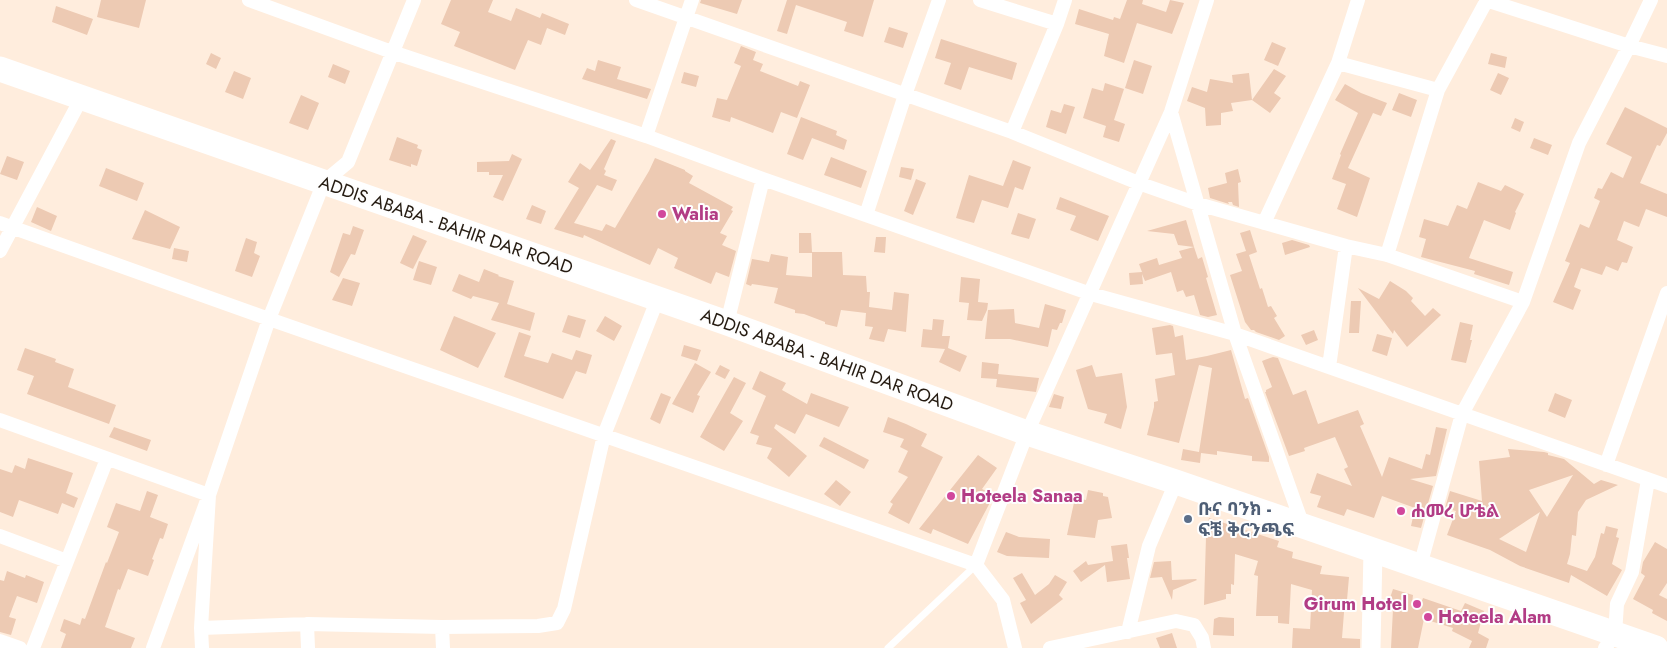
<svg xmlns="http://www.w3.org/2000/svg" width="1667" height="648" viewBox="0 0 1667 648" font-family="Jost,'Noto Sans Ethiopic',sans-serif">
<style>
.building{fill:#edcab3;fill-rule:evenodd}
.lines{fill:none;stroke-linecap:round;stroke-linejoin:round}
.lane{stroke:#fff;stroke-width:7}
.street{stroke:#fff;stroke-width:14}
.secondary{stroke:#fff;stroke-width:19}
.highway{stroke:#fff;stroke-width:25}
.hotel-dot{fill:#d1479c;stroke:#fefefe;stroke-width:2}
.service-dot{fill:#5c6f8a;stroke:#fefefe;stroke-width:2}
.labels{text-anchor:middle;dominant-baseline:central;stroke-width:4;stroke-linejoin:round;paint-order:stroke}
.hotel-label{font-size:18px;font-weight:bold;fill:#b23c85;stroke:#fefefe;text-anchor:start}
.street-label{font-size:18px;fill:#251b11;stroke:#fefefe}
.service-label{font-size:18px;font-weight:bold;fill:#4e5e75;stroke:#fefefe;text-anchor:start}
</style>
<rect width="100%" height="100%" fill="#ffeddd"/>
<!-- building -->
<path class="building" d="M101,0H146L139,28L97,17Z
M451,0H493L488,12L511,21L516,8L540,18L542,13L569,24L565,35L547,28L541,45L528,40L515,70L454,46L460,32L441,24Z
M701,0H742L737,14L700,3Z
M787,0H874L863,37L844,31L847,22L796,5L787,34L777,31Z
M1127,0H1143L1142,4L1166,12L1170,0L1184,3L1172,34L1137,23L1124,63L1104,56L1109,34L1075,24L1079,9L1113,20L1114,17L1120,19Z
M56,6L93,19L87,35L52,22Z
M889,27L908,33L903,48L884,42Z
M941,39L1017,63L1012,80L969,67L961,90L944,84L951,63L935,58Z
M1272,42L1286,48L1278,66L1264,60Z
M741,46L756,52L753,60L763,64L760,71L798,86L800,81L810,85L797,118L781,112L773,133L731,117L730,122L712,117L717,98L727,100L741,66L734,63Z
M211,53L221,58L216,69L206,64Z
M1491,53L1507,57L1505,68L1488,64Z
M598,60L621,67L617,79L651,89L647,99L582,79L587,68L595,71Z
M1134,60L1152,66L1143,94L1125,88Z
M333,64L350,71L345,84L328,77Z
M1274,69L1286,76L1274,93L1281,98L1270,113L1252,100L1231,103L1233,111L1221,113V125L1206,126L1205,108L1187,101L1192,87L1207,92L1210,79L1233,83L1232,75L1249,73L1252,100Z
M234,71L251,78L243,99L225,92Z
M684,72L699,76L696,87L681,83Z
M1498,73L1509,78L1501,95L1490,90Z
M1105,83L1124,89L1114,120L1125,124L1119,142L1103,137L1106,126L1083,118L1092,88L1103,91Z
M1345,84L1361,93L1387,103L1381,116L1373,113L1348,168L1370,178L1357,217L1337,209L1346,184L1332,179L1341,155L1340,154L1358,113L1335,100Z
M1399,93L1417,100L1411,117L1392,110Z
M301,95L319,103L308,130L289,123Z
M1064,104L1075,107L1066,134L1046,127L1051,110L1061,113Z
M1625,107L1667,128V133L1660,146L1657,145L1640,183L1667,194V217L1646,209L1639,227L1624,221L1617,240L1633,247L1627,263L1622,262L1618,271L1606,266L1602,275L1581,268L1574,287L1581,290L1573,310L1553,302L1570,263L1565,261L1580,224L1589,228L1600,201L1594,198L1598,188L1602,189L1611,172L1623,178L1632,157L1606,144Z
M801,117L837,131L836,135L847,140L844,150L812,138L803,160L787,154Z
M1515,118L1524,122L1520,132L1511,128Z
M397,137L418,145L417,148L422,150L417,166L411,164V167L389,160Z
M1534,138L1552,145L1548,155L1530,148Z
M611,139L616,141L604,169L606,171L604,175L617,180L612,191L597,185L574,223L602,231L606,224L615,228L649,171L655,158L685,170V171L693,176L689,183L733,207L731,210L733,211L720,233L727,236L722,245L736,251L729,277L716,272L711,284L674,268L678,258L658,248L650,265L584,235L583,238L554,229L579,188L568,182L580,163L590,170Z
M512,154L522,159L503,201L493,197L503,175H489V172H477V162L509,161Z
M7,156L24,162L17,180L0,174Z
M831,157L867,171L861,188L824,175Z
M1013,160L1031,167L1023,190L1015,187L1008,208L982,200L974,223L956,218L969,175L1003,186Z
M901,167L914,169L911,180L899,177Z
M106,168L144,183L137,201L99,186Z
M1238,169L1241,182L1238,183L1239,207L1233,205L1232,202H1228L1229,204L1210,198L1208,188L1227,183L1225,173Z
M916,179L926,183L913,215L904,211Z
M1478,182L1501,191L1505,185L1524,194L1515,212L1516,213L1510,230L1484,220L1469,258L1513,272L1509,285L1474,274L1475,271L1421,257L1426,239L1419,237L1424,219L1448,226L1457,205L1467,209Z
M1060,197L1109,216L1098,241L1070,230L1076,216L1056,209Z
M532,205L546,211L541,224L526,219Z
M37,207L57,216L51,231L31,222Z
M145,210L180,227L170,249L132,239Z
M1018,213L1036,219L1029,239L1011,234Z
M1186,220L1194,247L1178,245L1174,234L1147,231Z
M353,226L364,230L355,255L351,254L339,277L330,272L343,233L350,235Z
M1250,230L1257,252L1249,255L1260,289L1262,288L1268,307L1271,306L1277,316L1274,318L1285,336L1279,340L1256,332L1254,330H1251L1245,322L1230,275L1242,271L1236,254L1246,251L1240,233Z
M799,233H811L812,252H842L843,275L866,276L867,292H870L869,307L892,310L894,292L909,294L906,332L888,329L884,342L869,339L873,327L865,326L866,313L841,310L837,327L825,324V322L804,314L795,313V310L774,303L778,288L752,284L751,286L746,284L752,259L769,262L771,254L788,257L786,275L812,277V253H799Z
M413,235L427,241L413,269L400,263Z
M876,237H886L885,253L874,252Z
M246,238L257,242L254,253L260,256L252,277L235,271Z
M1292,240L1309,245L1310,247L1285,255L1282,243Z
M1194,247L1198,259L1202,257L1208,277L1206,278L1217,315L1208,317L1200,315L1194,295L1186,297L1183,290L1177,292L1171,272L1145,281L1142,274L1143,284L1130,285L1129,273L1142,272L1139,264L1157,258L1159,265L1182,258L1179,251Z
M174,248L189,251L187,262L172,259Z
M419,261L437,267L431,285L413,280Z
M484,269L499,275L498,276L514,281L507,304L535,313L530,331L491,320L499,303L473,296L471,299L452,291L459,274L479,282Z
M961,277L980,279L978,302L988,303L987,310L982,321L967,320L969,303L959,302Z
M343,278L360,283L352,306L332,300Z
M1390,281L1406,291L1413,298L1411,301L1425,316L1433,308L1441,315L1407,347L1394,330L1393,334L1358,288L1379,299Z
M1351,301H1361L1359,333H1349Z
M1045,304L1066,310L1062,323H1060L1057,330L1052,329L1048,347L1010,339H985L988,310L1014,309L1015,323L1039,328Z
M568,315L586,320L580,338L562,332Z
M454,316L496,333L478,368L440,350Z
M605,316L622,326L614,341L596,331Z
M933,319L944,320L942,336H950L948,348L967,356L960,372L939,362L945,349L921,347L923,329L932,330Z
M1460,322L1473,325L1470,340H1472L1466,363L1451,360Z
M1170,325L1173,326L1175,337L1183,335L1186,360L1207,356L1231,350L1245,399L1248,398L1269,457V462L1252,461V456L1217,451V455L1201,453L1200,463L1181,460L1183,449L1199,452L1212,368L1199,365L1179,443L1147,435L1154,407V402L1158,401L1155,379L1175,375L1172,353L1156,355L1152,328Z
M1314,330L1318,340L1306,345L1301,335Z
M519,332L531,336L524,356L548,363L552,353L572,360L576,350L592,355L586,374L576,371L563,399L504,377Z
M1377,334L1392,338L1387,356L1372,351Z
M684,345L701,350L697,361L681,356Z
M25,348L56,359L55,362L74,369L68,387L116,405L109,424L27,394L34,376L17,370Z
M1273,357L1278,358L1293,395L1306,390L1318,424L1358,410L1364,424L1360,426L1382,477L1389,457L1422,469L1426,454L1430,455L1436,427L1447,429L1436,476L1410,479L1433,486L1421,528L1411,526L1415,508L1382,496L1374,518L1347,509L1344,516L1317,507L1321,496L1310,493L1317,473L1352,486L1344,469L1348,467L1335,437L1304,448L1305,451L1289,456L1265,392H1266V390L1272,387L1262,361Z
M982,362L999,364L998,374L1039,378L1036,392L996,387L997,379L981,378Z
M695,363L711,372L697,395L700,396L693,413L672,404Z
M720,365L730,370L725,379L715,374Z
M1092,365L1096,377L1122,373L1127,407L1121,429L1104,423L1107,414L1088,409L1076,370Z
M760,371L786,383L782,390L807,404L811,393L849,407L839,427L806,414L795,434L776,424L774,428L807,456L789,477L767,458L772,448L756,444L759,436L750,433L766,396L752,389Z
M734,377L746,383L730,413L743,421L724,451L700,437Z
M661,393L671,397L660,424L650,419Z
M1555,393L1572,400L1565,418L1548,411Z
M1054,394L1064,397L1061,409L1049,407Z
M888,417L906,424L927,434L921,446L943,457L909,524L888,513L893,504L890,502L908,477L898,472L908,451L900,447L904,439L883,432Z
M114,427L151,440L147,451L109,437Z
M824,437L869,460L864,469L819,446Z
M1508,449L1544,452L1548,453V455L1564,459L1594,484L1601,480L1618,485L1586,500L1578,512L1576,536L1572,535L1570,554L1567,564L1587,571L1595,557L1601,533L1604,534L1606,526L1618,529L1616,537L1619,538L1612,564L1622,570L1607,596L1571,575L1569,583L1520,566L1490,550L1447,535L1456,511L1445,508L1450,491L1482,501L1479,461L1510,457ZM1573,475L1547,517L1529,490ZM1540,512L1526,552L1499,539Z
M978,455L997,468L982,489L994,495L968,544L933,529L931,534L919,529Z
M28,458L73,473L66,493L78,498L74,508L62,503L58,514L19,500L13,517L0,512V469L12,473L15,465L25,469Z
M836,480L851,492L840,506L824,494Z
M1088,490L1103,493V496L1108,497L1112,518L1098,520L1095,538L1067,535L1075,498L1086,500Z
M147,491L158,495L150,517L168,524L163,539L160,538L152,559L154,560L148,576L128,569L120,590L118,589L105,627L135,638L131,648H61L66,634L60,631L64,619L80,625L82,618L85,619L106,562L107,563L119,532L107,527L116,503L140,511Z
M1209,518L1279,541L1277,547L1293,552L1292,558L1322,566L1320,574L1349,577L1347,600H1345L1342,638L1360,639V648H1292L1293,628L1310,629L1312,590L1291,584L1289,624L1278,623V616H1256L1258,576L1254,575L1258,561L1235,554L1234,585L1231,584V594H1226V599L1204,605L1206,537L1204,536Z
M1006,532L1019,537L1050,539L1049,558L1007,556L997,552Z
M1655,542L1667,549V583L1659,595L1667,599V621L1652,613L1653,610L1633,599L1645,576L1641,573L1643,562Z
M1127,544L1129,558H1127L1130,579L1107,582L1105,565L1081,582L1073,571L1086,561L1088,565L1113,561L1111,546Z
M1171,561L1172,580L1196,579L1197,580L1173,590L1172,600L1162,577L1150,578L1154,562Z
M7,571L25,578L26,575L44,582L37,603L17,596L9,617L16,619L11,635L0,632V580L4,581Z
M1022,573L1035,595L1049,584L1055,575L1067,582L1059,595L1063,599L1031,624L1020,603L1026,600L1013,578Z
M1393,589L1413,595L1412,604L1420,606L1423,598L1461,611L1465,603L1484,611L1478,633L1489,639L1486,648H1469L1472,641L1452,631L1453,628L1424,619L1418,648H1391L1393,609L1387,607Z
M1219,617L1234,618V636L1213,635L1214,619Z
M1172,633L1177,648H1160L1156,638Z"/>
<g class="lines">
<!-- lane -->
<path class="lane" d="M888,648L976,565"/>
<!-- street -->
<path class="street" d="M249,0L392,52L646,136L763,179L1091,294L1235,334L1667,486
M636,0L1012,132L1141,184L1198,204L1346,246L1387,255L1523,302
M980,0L1057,24
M1486,0L1629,46L1667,56
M1338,63L1438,90
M1171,112L1235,334L1303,526
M1012,132L1057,24L1065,0
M646,136L692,0
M866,215L905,95L939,0
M0,223L269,319L976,565
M1264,223L1338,63L1358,0
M0,251L82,97
M1387,255L1438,90L1487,0
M727,323L763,179
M1329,367L1346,246
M0,420L209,495L201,628L202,648
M1606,465L1667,293
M0,536L67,561
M1420,566L1462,414L1523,302L1579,143L1629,46L1651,0
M307,624L308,648
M442,627L443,648
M201,628L307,624L442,627L538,626L557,623L564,609L604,435L658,298
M1128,632L1149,546L1176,482
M0,641L20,648
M33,648L107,459
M153,648L209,495L269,319L324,182L348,162L414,0
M1015,648L1003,600L976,565L1027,433L1171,112L1207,0
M1050,648L1176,621L1194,625L1202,638L1204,648
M1605,648L1615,634L1617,604L1632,572L1648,480"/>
<!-- secondary -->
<path class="secondary" d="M1371,648L1373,550"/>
<!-- highway -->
<path class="highway" d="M0,69L727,323L1027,433L1176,482L1656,648"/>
</g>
<!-- markers -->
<g class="hotel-dot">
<circle cx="662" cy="214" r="5"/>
<circle cx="951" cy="496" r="5"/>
<circle cx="1401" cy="511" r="5"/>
<circle cx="1417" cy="604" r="5"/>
<circle cx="1428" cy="617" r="5"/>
</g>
<circle class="service-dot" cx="1188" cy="519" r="5"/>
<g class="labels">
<!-- hotel labels -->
<g class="hotel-label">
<text x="672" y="214">Walia</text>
<text x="961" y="496">Hoteela Sanaa</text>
<text x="1411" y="511">ሐመረ ሆቴል</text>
<text x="1407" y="604" text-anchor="end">Girum Hotel</text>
<text x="1438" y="617">Hoteela Alam</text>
</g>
<!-- street labels -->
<g class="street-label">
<text transform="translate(446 225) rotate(19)">ADDIS ABABA - BAHIR DAR ROAD</text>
<text transform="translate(827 360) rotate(20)">ADDIS ABABA - BAHIR DAR ROAD</text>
</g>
<!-- service labels -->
<g class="service-label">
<text x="1198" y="509">ቡና ባንክ -<tspan x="1198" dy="21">ፍቼ ቅርንጫፍ</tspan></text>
</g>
</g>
</svg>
